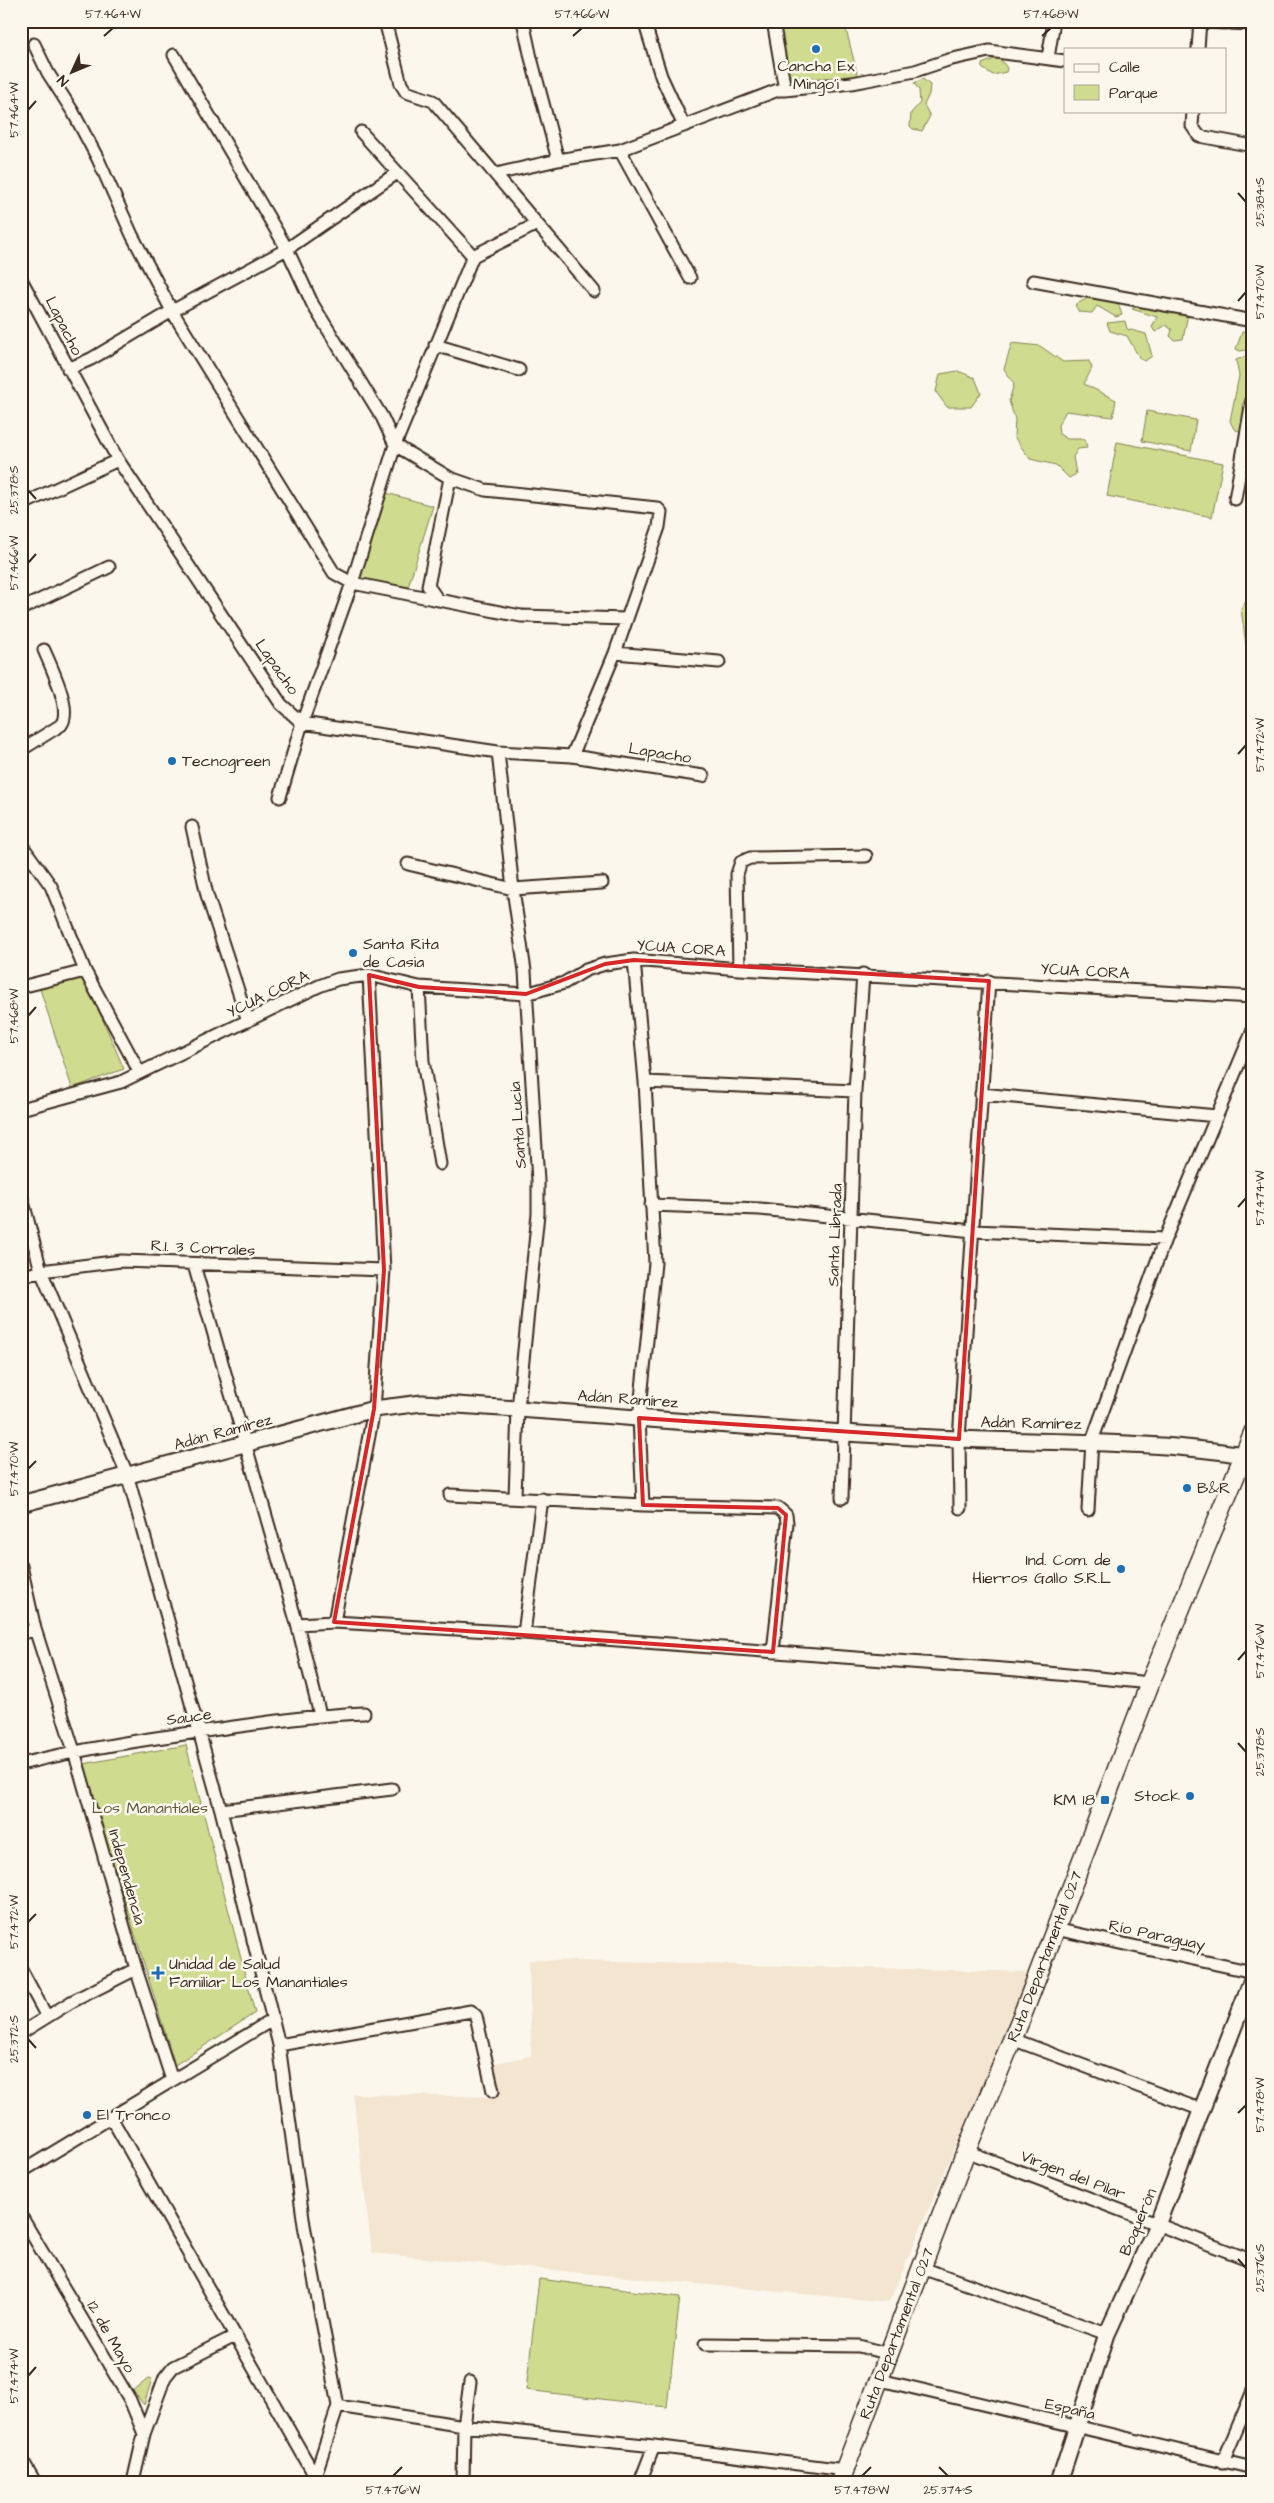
<svg xmlns="http://www.w3.org/2000/svg" width="1274" height="2503" viewBox="0 0 1274 2503" font-family="'Architects Daughter',sans-serif">
<style>
.built{fill:#f3e5d0}
.green{fill:#cfdb8e;stroke:#858256}
.lines{fill:none;stroke-linecap:round;stroke-linejoin:round}
.street-casing{stroke:#3b2a1e;stroke-width:15}
.secondary-casing{stroke:#3b2a1e;stroke-width:19}
.primary-casing{stroke:#3b2a1e;stroke-width:21}
.street{stroke:#fbf7ec;stroke-width:11}
.secondary{stroke:#fbf7ec;stroke-width:15}
.primary{stroke:#fbf7ec;stroke-width:18}
.marked{fill:none;stroke:#d62828;stroke-width:4;stroke-linejoin:round}
.ticks{fill:none;stroke:#3b2a1e;stroke-width:2}
.poi-dot{fill:#1f6fb2;stroke:#fbf7ec;stroke-width:2}
.labels{text-anchor:middle;dominant-baseline:central;stroke-width:5;stroke-linejoin:round;paint-order:stroke}
.poi-label{font-size:16px;fill:#3b2a1e;stroke:#fbf7ec;text-anchor:start}
.street-label{font-size:16px;fill:#3b2a1e;stroke:#fbf7ec}
.park-label{font-size:16px;fill:#60563a;stroke:#fbf7ec}
.neatline{fill:none;stroke:#3b2a1e;stroke-width:2}
.ticks-label{font-size:12px;text-anchor:middle;fill:#3b2a1e}
</style>
<rect width="100%" height="100%" fill="#fbf7ec"/>
<filter id="ink" filterUnits="userSpaceOnUse"><feTurbulence type="fractalNoise" baseFrequency=".02" numOctaves="2"/><feDisplacementMap in="SourceGraphic" scale="10" xChannelSelector="R" yChannelSelector="G"/><feConvolveMatrix kernelMatrix="1 2 1 2 8 2 1 2 1" color-interpolation-filters="sRGB"/></filter>
<g filter="url(#ink)">
<!-- built -->
<path class="built" d="M529,1960L1030,1972L889,2302L372,2253L353,2094L498,2097L490,2064L531,2056Z"/>
<!-- green -->
<path class="green" d="M776,21H844L858,77L786,79Z
M999,57L1007,68L1006,72L993,75L982,68V64Z
M923,79L930,85L929,94L924,105L930,116L922,131L913,129L910,126L911,113L920,103L919,90L914,83Z
M1093,295H1102L1118,303L1122,315L1116,317L1097,306L1092,313L1079,312L1075,305Z
M1147,300L1167,312L1176,310L1188,314L1183,339L1174,340L1170,336L1172,330L1166,325L1155,332L1152,327L1157,317L1132,309Z
M1125,321L1127,329L1146,334L1152,356L1145,361L1140,359L1127,336L1110,331L1107,323Z
M1251,329L1253,349L1240,351L1236,349L1242,332Z
M1012,343L1040,346L1063,362L1089,361L1092,368L1084,384L1116,400L1113,417L1066,411L1058,425L1059,434L1067,439H1085L1087,448L1078,449L1073,457L1076,474L1069,478L1056,465L1030,459L1014,437L1015,419L1009,401L1014,384L1004,369Z
M1247,356L1253,360L1246,398L1242,405L1248,422L1238,431L1234,429L1230,421L1239,376L1236,360Z
M958,371L975,378L981,393L971,407H947L936,392L940,374Z
M1147,411L1196,420L1191,451L1142,441Z
M1117,442L1223,463L1212,517L1107,496Z
M383,492L433,506L408,587L359,578Z
M1253,590V706L1250,703L1252,648L1246,645L1241,609Z
M84,976L124,1069L72,1088L40,989Z
M186,1745L255,2013L175,2065L83,1764Z
M539,2279L680,2297L667,2407L526,2390Z
M149,2378L152,2379L144,2405L133,2391Z"/>
<g class="lines">
<defs>
<path id="street" d="M385,21L401,84L406,92L433,101L594,291
M523,21L531,58L558,160
M644,21L661,76L684,126
M1200,22L1253,24
M34,44L48,73L73,112L98,159L132,235L172,311L334,573L352,583L521,616L627,619
M1198,49L1200,21
M174,55L287,249L313,305L382,417L395,445L450,478L485,490L657,508L661,512L659,527L615,653L572,756
M1048,58L1054,21
M785,90L852,83L915,71L948,60L989,51L1065,61
M1193,111L1192,126L1199,136L1253,146
M361,132L473,256
M620,150L690,278
M496,174L558,160L620,150L778,90H785L773,21
M21,279L118,460L281,704L302,723L498,752L572,756L703,776
M1033,281L1253,321
M435,345L519,370
M68,369L91,359L172,311L287,249L397,173
M1235,499L1253,395
M21,505L118,460
M438,600L428,586L450,478
M21,609L109,567
M615,653L719,662
M21,750L61,725C73,710 51,667 44,650
M498,752L513,889L525,971L538,1181V1214L518,1409L515,1497
M280,797L302,723L352,583L395,445L473,256L537,224
M192,827L207,895L248,1021
M21,844L51,886L85,971L140,1073
M408,864L513,889L602,883
M634,960L645,1082L655,1263L639,1418L643,1505
M739,969L737,874L741,862L750,858L866,856
M21,987L85,971
M419,987L423,1061L440,1164
M645,1082L855,1091
M981,1094L1217,1116
M21,1109L121,1082L319,986L338,979L369,975L419,987L526,994L564,983L586,970L605,964L634,960L739,969L1253,997
M21,1194L41,1271L127,1474L221,1810L279,2045L304,2225L338,2406L313,2482
M651,1205L760,1209L973,1231L1165,1239
M194,1265L297,1624L320,1715
M21,1277L41,1271L121,1261L384,1270
M450,1495L643,1505L778,1508L786,1515L787,1523L773,1652
M842,1498L855,1091L863,974
M960,1508L959,1439L989,981
M1088,1510L1092,1441L1165,1239L1253,1030
M21,1566L35,1629L74,1751L136,1969L172,2080
M334,1622L374,1409L384,1270L369,975
M297,1624L334,1622L524,1633L1017,1670L1150,1683
M524,1633L542,1499
M21,1634L35,1629
M21,1764C84,1748 148,1739 212,1730C263,1723 313,1715 364,1713
M221,1810L392,1789
M1055,1929L1253,1972
M21,1969L47,2017
M21,2033L71,2002L136,1969
M1012,2039L1202,2110
M279,2045L471,2011L476,2016L493,2091
M112,2119L315,2476
M966,2151L1253,2261
M21,2172L272,2020
M21,2216L130,2400L144,2434L133,2482
M922,2268L1107,2334
M705,2344L859,2346L889,2354
M880,2380L1253,2468
M338,2406L464,2426L654,2446L845,2470
M144,2434L165,2377L173,2367L235,2336
M21,2458L35,2482
M1223,2462L1253,2391
M463,2482L464,2426L470,2382
M640,2482L654,2446"/>
<path id="secondary" d="M21,1504L374,1409L422,1403C601,1413 780,1432 959,1439C1054,1443 1149,1440 1244,1455
M1059,2482L1107,2334L1157,2225L1253,1977"/>
<g id="primary">
<path id="s1" d="M840,2482L966,2151L1022,2016L1150,1683L1253,1433"/>
</g>
</defs>
<!-- street casing -->
<use href="#street" class="street-casing"/>
<!-- secondary casing -->
<use href="#secondary" class="secondary-casing"/>
<!-- primary casing -->
<use href="#primary" class="primary-casing"/>
<!-- street -->
<use href="#street" class="street"/>
<!-- secondary -->
<use href="#secondary" class="secondary"/>
<!-- primary -->
<use href="#primary" class="primary"/>
</g>
</g>
<!-- marked area -->
<path class="marked" d="M634,960L989,981L959,1439L639,1418L643,1505L778,1508L786,1515L773,1652L334,1622L374,1409L384,1270L369,975L419,987L526,994L605,964Z"/>
<!-- ticks -->
<path class="ticks" d="M104,36L113,28M573,36L582,28M1042,36L1051,28M28,110L36,101M1238,193L1246,202M1238,301L1246,292M28,490L36,499M28,563L36,554M1238,754L1246,745M28,1016L36,1007M1238,1207L1246,1198M28,1469L36,1461M1238,1660L1246,1651M1238,1743L1246,1752M28,1922L36,1914M28,2039L36,2048M1238,2113L1246,2105M1238,2259L1246,2268M28,2376L36,2367M939,2467L948,2476M393,2476L402,2467M862,2476L871,2467"/>
<!-- markers -->
<g class="poi-dot">
<circle cx="816" cy="49" r="5"/>
<circle cx="172" cy="761" r="5"/>
<circle cx="353" cy="953" r="5"/>
<circle cx="1187" cy="1488" r="5"/>
<circle cx="1121" cy="1569" r="5"/>
<circle cx="1190" cy="1796" r="5"/>
<rect x="1100" y="1795" width="10" height="10" rx="2.5"/>
<path d="M155.5 1965.5h5v5h5v5h-5v5h-5v-5h-5v-5h5z"/>
<circle cx="87" cy="2115" r="5"/>
</g>
<g class="labels">
<!-- poi labels -->
<g class="poi-label">
<text x="816" y="66" text-anchor="middle">Cancha Ex<tspan x="816" dy="18">Mingo'i</tspan></text>
<text x="182" y="761">Tecnogreen</text>
<text x="363" y="944">Santa Rita<tspan x="363" dy="18">de Casia</tspan></text>
<text x="1197" y="1488">B&amp;R</text>
<text x="1111" y="1560" text-anchor="end">Ind. Com. de<tspan x="1111" dy="18">Hierros Gallo S.R.L</tspan></text>
<text x="1180" y="1796" text-anchor="end">Stock</text>
<text x="1095" y="1800" text-anchor="end">KM 18</text>
<text x="169" y="1964">Unidad de Salud<tspan x="169" dy="18">Familiar Los Manantiales</tspan></text>
<text x="97" y="2115">El Tronco</text>
</g>
<!-- street labels -->
<g class="street-label">
<text transform="translate(64 326) rotate(63)">Lapacho</text>
<text transform="translate(277 667) rotate(55)">Lapacho</text>
<text transform="translate(660 753) rotate(9)">Lapacho</text>
<text transform="translate(681 948) rotate(4)">YCUA CORA</text>
<text transform="translate(1085 971) rotate(3)">YCUA CORA</text>
<text transform="translate(268 994) rotate(-26)">YCUA CORA</text>
<text transform="translate(518 1125) rotate(-94)">Santa Lucía</text>
<text transform="translate(835 1235) rotate(-88)">Santa Librada</text>
<text transform="translate(203 1248) rotate(3)">R.I. 3 Corrales</text>
<text transform="translate(628 1399) rotate(4)">Adán Ramírez</text>
<text transform="translate(1031 1423) rotate(1)">Adán Ramírez</text>
<text transform="translate(223 1432) rotate(-15)">Adán Ramírez</text>
<text transform="translate(189 1717) rotate(-8)">Sauce</text>
<text transform="translate(127 1877) rotate(74)">Independencia</text>
<text transform="translate(1157 1935) rotate(12)">Río Paraguay</text>
<text stroke="none"><textPath href="#s1" startOffset="564">Ruta Departamental 027</textPath></text>
<text transform="translate(1073 2175) rotate(21)">Virgen del Pilar</text>
<text transform="translate(1138 2222) rotate(-67)">Boquerón</text>
<text stroke="none"><textPath href="#s1" startOffset="159">Ruta Departamental 027</textPath></text>
<text transform="translate(111 2337) rotate(60)">12 de Mayo</text>
<text transform="translate(1070 2409) rotate(13)">España</text>
</g>
<!-- park labels -->
<g class="park-label">
<text x="150" y="1808">Los Manantiales</text>
</g>
</g>
<!-- margin -->
<rect width="1274" height="2503" fill="none" stroke="#fbf7ec" stroke-width="55"/>
<!-- legend -->
<rect x="1064" y="48" width="162" height="65" fill="#fbf7ec" stroke="#aea59a"/>
<rect x="1074" y="64" width="25" height="8" fill="#fbf7ec" stroke="#aea59a"/>
<text x="1109" y="72" font-size="15" fill="#3b2a1e">Calle</text>
<rect x="1074" y="85" width="25" height="15" fill="#cfdb8e" stroke="#aea59a"/>
<text x="1109" y="98" font-size="15" fill="#3b2a1e">Parque</text>
<!-- north arrow -->
<g transform="translate(72 72) rotate(226)" stroke="#fbf7ec" stroke-width="4" paint-order="stroke">
<path d="M0-4L9 19L0 12L-9 19Z" fill="#3b2a1e"/>
<text y="-8" font-size="14" font-weight="bold" text-anchor="middle" fill="#3b2a1e">N</text>
</g>
<rect x="28" y="28" width="1218" height="2448" class="neatline"/>
<g class="ticks-label">
<text x="113" y="18">57.464°W</text>
<text x="582" y="18">57.466°W</text>
<text x="1051" y="18">57.468°W</text>
<text transform="translate(14 110) rotate(-90)" y="4">57.464°W</text>
<text transform="translate(1260 202) rotate(-90)" y="4">25.384°S</text>
<text transform="translate(1260 292) rotate(-90)" y="4">57.470°W</text>
<text transform="translate(14 490) rotate(-90)" y="4">25.378°S</text>
<text transform="translate(14 563) rotate(-90)" y="4">57.466°W</text>
<text transform="translate(1260 745) rotate(-90)" y="4">57.472°W</text>
<text transform="translate(14 1016) rotate(-90)" y="4">57.468°W</text>
<text transform="translate(1260 1198) rotate(-90)" y="4">57.474°W</text>
<text transform="translate(14 1469) rotate(-90)" y="4">57.470°W</text>
<text transform="translate(1260 1651) rotate(-90)" y="4">57.476°W</text>
<text transform="translate(1260 1752) rotate(-90)" y="4">25.378°S</text>
<text transform="translate(14 1922) rotate(-90)" y="4">57.472°W</text>
<text transform="translate(14 2039) rotate(-90)" y="4">25.372°S</text>
<text transform="translate(1260 2105) rotate(-90)" y="4">57.478°W</text>
<text transform="translate(1260 2268) rotate(-90)" y="4">25.376°S</text>
<text transform="translate(14 2376) rotate(-90)" y="4">57.474°W</text>
<text x="393" y="2494">57.476°W</text>
<text x="862" y="2494">57.478°W</text>
<text x="948" y="2494">25.374°S</text>
</g>
</svg>
